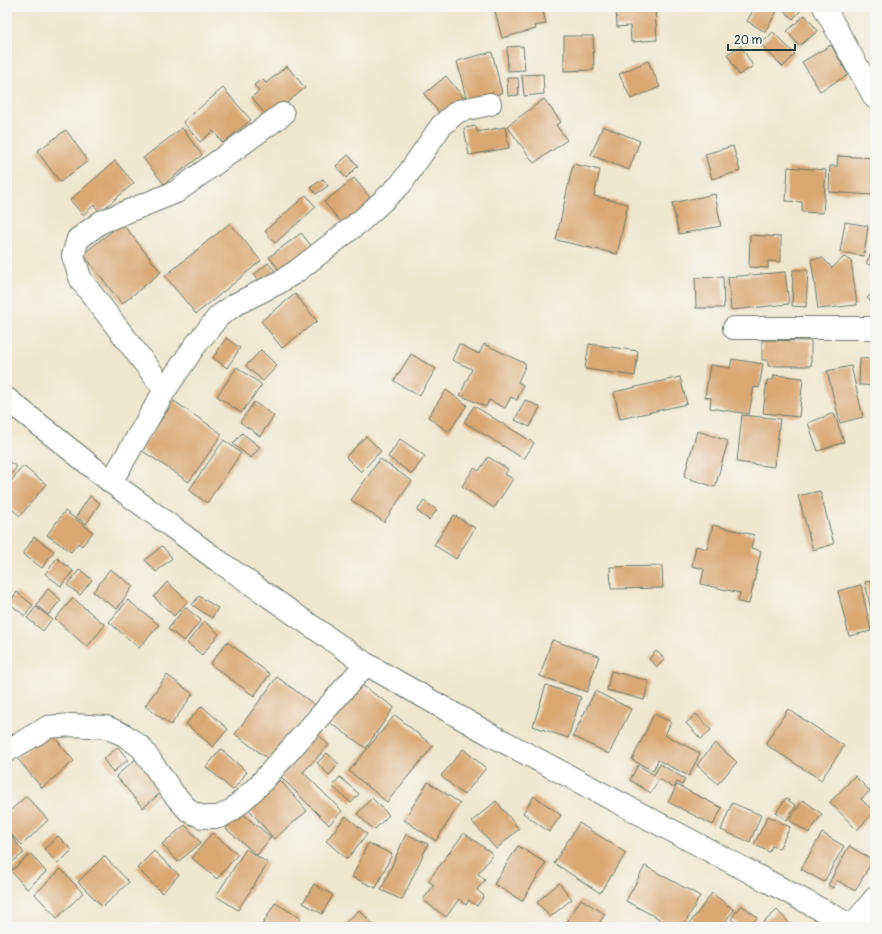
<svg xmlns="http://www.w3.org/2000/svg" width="882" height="934" viewBox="0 0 882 934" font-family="Pangolin,sans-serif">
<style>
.building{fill:#d9a772}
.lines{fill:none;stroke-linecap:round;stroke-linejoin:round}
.street-casing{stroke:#68786a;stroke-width:24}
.primary-casing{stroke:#68786a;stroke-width:24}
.street{stroke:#fff;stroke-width:22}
.primary{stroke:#fff;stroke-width:22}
</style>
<rect width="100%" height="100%" fill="#f6f6f2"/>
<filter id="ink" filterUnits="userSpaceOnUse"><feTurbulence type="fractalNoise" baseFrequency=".025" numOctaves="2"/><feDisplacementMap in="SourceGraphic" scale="8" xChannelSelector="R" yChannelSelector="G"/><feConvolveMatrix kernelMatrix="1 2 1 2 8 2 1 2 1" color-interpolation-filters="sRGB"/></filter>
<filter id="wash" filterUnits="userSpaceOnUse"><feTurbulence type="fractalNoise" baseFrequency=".012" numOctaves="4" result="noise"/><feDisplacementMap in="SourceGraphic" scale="16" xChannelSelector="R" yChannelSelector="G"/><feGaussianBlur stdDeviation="0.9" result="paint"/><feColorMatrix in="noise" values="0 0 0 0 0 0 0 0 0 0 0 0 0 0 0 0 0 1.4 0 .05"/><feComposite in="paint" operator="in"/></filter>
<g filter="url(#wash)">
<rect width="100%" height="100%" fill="#efe6ce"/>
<g id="blocks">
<!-- building -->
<path class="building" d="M494,7H542L546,24L535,26L536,29L502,38Z
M655,7L657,40L631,42L630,26L617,27L616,10Z
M755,7H779L765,32L747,21Z
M783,7H804L793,19L782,9Z
M805,15L818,31L799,46L787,31Z
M773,32L795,54L783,67L761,44Z
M564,36H593L594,70L564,71Z
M831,45L848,75L820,91L802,62Z
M523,46L525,70L508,71L507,47Z
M741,46L753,66L739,75L727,54Z
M492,52L502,93L467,102L457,61Z
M648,61L660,87L631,99L619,74Z
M287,66L305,88L268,118L252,97L259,91L254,85L262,79L266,83Z
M543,74L544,94L524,96L522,75Z
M446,76L464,98L442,116L424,94Z
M507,78H518L519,95L508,96Z
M223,88L251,120L223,143L213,131L200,142L183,122Z
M544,99L561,122L556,125L567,140L534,163L507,126Z
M476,126L477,132L505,127L509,148L469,155L464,128Z
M603,126L640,141L629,170L591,155Z
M182,128L202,155L164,184L143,158Z
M66,130L88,161L60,182L37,151Z
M733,146L740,171L712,179L705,154Z
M348,155L358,166L346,178L336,166Z
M838,156L875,158L873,195L829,192L830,166H837Z
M115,161L134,183L100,212L94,205L83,215L70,200Z
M573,164L600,170L594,196L628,204L617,254L556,240Z
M788,167L826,170L823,213L802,212V202L786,201Z
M354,178L375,203L345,227L324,202Z
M323,179L328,186L316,194L311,187Z
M715,194L721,226L679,234L672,203Z
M306,195L316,207L275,243L265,231Z
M845,222L868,226L864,256L840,252Z
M122,223L161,272L122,304L83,254Z
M230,223L261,261L196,314L165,276Z
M301,233L316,252L284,276L269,257Z
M750,235L781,237V262L768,261V268L749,267Z
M875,246V268L866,263Z
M844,257L851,260L857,305L818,309L811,259L823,258L832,268Z
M268,263L275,271L261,283L254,275Z
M793,270H808L806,307L792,306Z
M785,272L789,304L731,310L728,277Z
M723,277L724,308H696L695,278Z
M875,290V306L867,298Z
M295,294L317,321L282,348L261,321Z
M226,338L240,348L227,368L213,358Z
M762,340L811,341V366H768V360H762Z
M459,344L479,354L484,344L526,364L518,382L523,385L517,400L511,397L505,408L489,400L486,407L460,395L472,369L452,360Z
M589,344L638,351L635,376L585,369Z
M261,350L277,366L263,381L246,366Z
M411,354L436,369L419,396L394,381Z
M860,358L875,359V386L859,385Z
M732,359L763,364L759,388L754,387L749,414L710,408L711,398L705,397L710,365L730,368Z
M851,366L863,417L840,423L827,371Z
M237,367L262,385L241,413L217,396Z
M774,375L803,378L799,417L763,413L767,380H773Z
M680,377L687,404L620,419L614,392Z
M446,390L467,405L449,432L428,417Z
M525,400L540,407L530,427L515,420Z
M174,401L222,434L189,482L141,450Z
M254,402L274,416L260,436L240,422Z
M474,406L534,443L524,459L464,422Z
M834,413L844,442L818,451L808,423Z
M742,415L780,419L774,467L737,462Z
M697,431L728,441L715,487L684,477Z
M242,433L260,447L251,458L233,444Z
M366,436L381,451L361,472L346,457Z
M400,439L425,456L412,474L388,457Z
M224,440L241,453L207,503L189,490Z
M488,457L508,469L505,474L513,479L494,508L462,486L474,468L479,471Z
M380,459L412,481L384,522L351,500Z
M8,461L17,467L7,480V462Z
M23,466L46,484L20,516L7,505V486Z
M820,491L834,544L813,550L798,496Z
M90,496L100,503L86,524L76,517Z
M424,501L437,510L429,520L417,511Z
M65,511L93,532L82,546L78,543L71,552L47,535Z
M454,515L475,528L456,559L434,545Z
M713,525L754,535L751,548L761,551L749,604L738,602L740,593L701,584L704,569L692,566L696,546L707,549Z
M34,537L54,551L42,568L23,554Z
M162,546L172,558L156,572L145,560Z
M57,558L73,571L61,586L45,574Z
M662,566L663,588L611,589L610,567Z
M80,569L92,580L80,595L67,585Z
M110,569L133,586L117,609L93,592Z
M875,580V614L872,615L865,582Z
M167,582L188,601L174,616L154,597Z
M861,585L871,631L849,636L838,591Z
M48,589L61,600L48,615L36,605Z
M17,592L33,605L25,616L9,603Z
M199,596L218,608L212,618L192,605Z
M73,598L105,625L87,647L55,619Z
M128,600L159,625L139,648L109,622Z
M36,607L52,619L43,631L27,618Z
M185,607L201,620L184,641L168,629Z
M204,621L219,634L202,655L187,643Z
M552,640L599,656L587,692L540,676Z
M227,642L270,674L254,696L210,664Z
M656,651L665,659L657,667L649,659Z
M611,671L649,681L644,700L607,690Z
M167,675L193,694L171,725L145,706Z
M277,677L315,705L272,762L235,734Z
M357,682L394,707L366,748L329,722Z
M546,685L581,697L568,738L533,726Z
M595,691L631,709L609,754L573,736Z
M202,706L228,729L213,747L186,724Z
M788,709L844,746L821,780L765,744Z
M654,714L671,722L665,735L700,753L689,776L658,760L653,771L632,760Z
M696,714L711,730L701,739L686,723Z
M395,715L433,746L387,802L349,771Z
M49,731L74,761L42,788L17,758Z
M314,731L329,745L303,772L342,811L329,825L275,771Z
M715,743L737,762L718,784L697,765Z
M118,747L128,760L113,772L103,759Z
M221,749L247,772L233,790L206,767Z
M463,749L486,768L464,795L441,776Z
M327,753L339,764L329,775L317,763Z
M137,758L164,790L143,808L116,776Z
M660,764L685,779L682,785L677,782L674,788L659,779L651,793L630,780L638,765L654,775Z
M855,776L870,791L861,799L874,812L857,830L830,802Z
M340,777L359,794L351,803L332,786Z
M280,780L307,811L274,839L248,808Z
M428,782L460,803L436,841L404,820Z
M677,785L722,808L713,825L668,802Z
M26,796L48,820L22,845L7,830V814Z
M534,796L561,815L549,832L523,813Z
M372,798L389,815L374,830L357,814Z
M786,798L796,806L787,820L776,813Z
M803,800L822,814L809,833L789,820Z
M496,801L519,829L496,849L472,821Z
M732,803L761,815L750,842L721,830Z
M240,812L271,837L257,855L226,829Z
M346,816L367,834L347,859L326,841Z
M768,816L790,827L779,849L772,846L769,852L754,844Z
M579,823L626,853L600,893L554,863Z
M185,825L201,843L178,862L162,844Z
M212,833L238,854L217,879L192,858Z
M464,833L493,854L478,874L485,880L477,890L484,896L477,906L469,900L466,905L459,899L446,917L423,900L434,885L428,881Z
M822,833L844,846L824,882L801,869Z
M406,834L428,844L402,900L381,890Z
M11,835L24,853L7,866V838Z
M58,836L72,850L58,864L44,849Z
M368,843L392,854L376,888L352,877Z
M518,846L546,863L522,901L494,884Z
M849,846L873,860L855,891L837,880L833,888L828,885Z
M246,849L268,863L238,910L216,896Z
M154,851L179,875L162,893L137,868Z
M31,854L46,872L27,889L11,871Z
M104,856L129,882L103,907L78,882Z
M645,866L700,896L683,927H674L626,901Z
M61,869L83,893L57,918L35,894Z
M559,883L572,899L550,917L537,902Z
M314,884L333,895L322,914L303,903Z
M712,893L734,910L721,927H687Z
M581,899L605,914L597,927H574L567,922Z
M275,903L301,918L296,927H261Z
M741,905L757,917L750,927H741L731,919Z
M359,910L376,927H341Z
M777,910L793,927H758Z"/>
</g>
</g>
<g filter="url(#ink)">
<use href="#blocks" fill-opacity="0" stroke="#68786a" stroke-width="1"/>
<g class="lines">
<defs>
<path id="street" d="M824,7L875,98
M734,328H875
M165,390L81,280L73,256L78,239L101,222L176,192L283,114
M111,482L165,390L194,347L219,316L236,304L278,283L297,271L362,220L401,184L441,126L458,111L490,104
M7,751L48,727L72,725L106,727L124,735L141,747L173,793L189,811L202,817H219L232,810L259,785L366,664
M852,926L875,898"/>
<path id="primary" d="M7,399L111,482L217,560L366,664L493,736L854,927"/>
</defs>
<!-- street casing -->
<use href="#street" class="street-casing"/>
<!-- primary casing -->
<use href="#primary" class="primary-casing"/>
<!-- street -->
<use href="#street" class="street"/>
<!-- primary -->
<use href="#primary" class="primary"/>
</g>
</g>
<!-- margin -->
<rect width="882" height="934" fill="none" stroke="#f6f6f2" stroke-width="24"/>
<!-- scale -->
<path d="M728 44v6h67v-6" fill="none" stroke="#1f3d34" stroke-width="2"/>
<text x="734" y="44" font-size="12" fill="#1f3d34" stroke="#f6f6f2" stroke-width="3" paint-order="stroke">20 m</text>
</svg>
